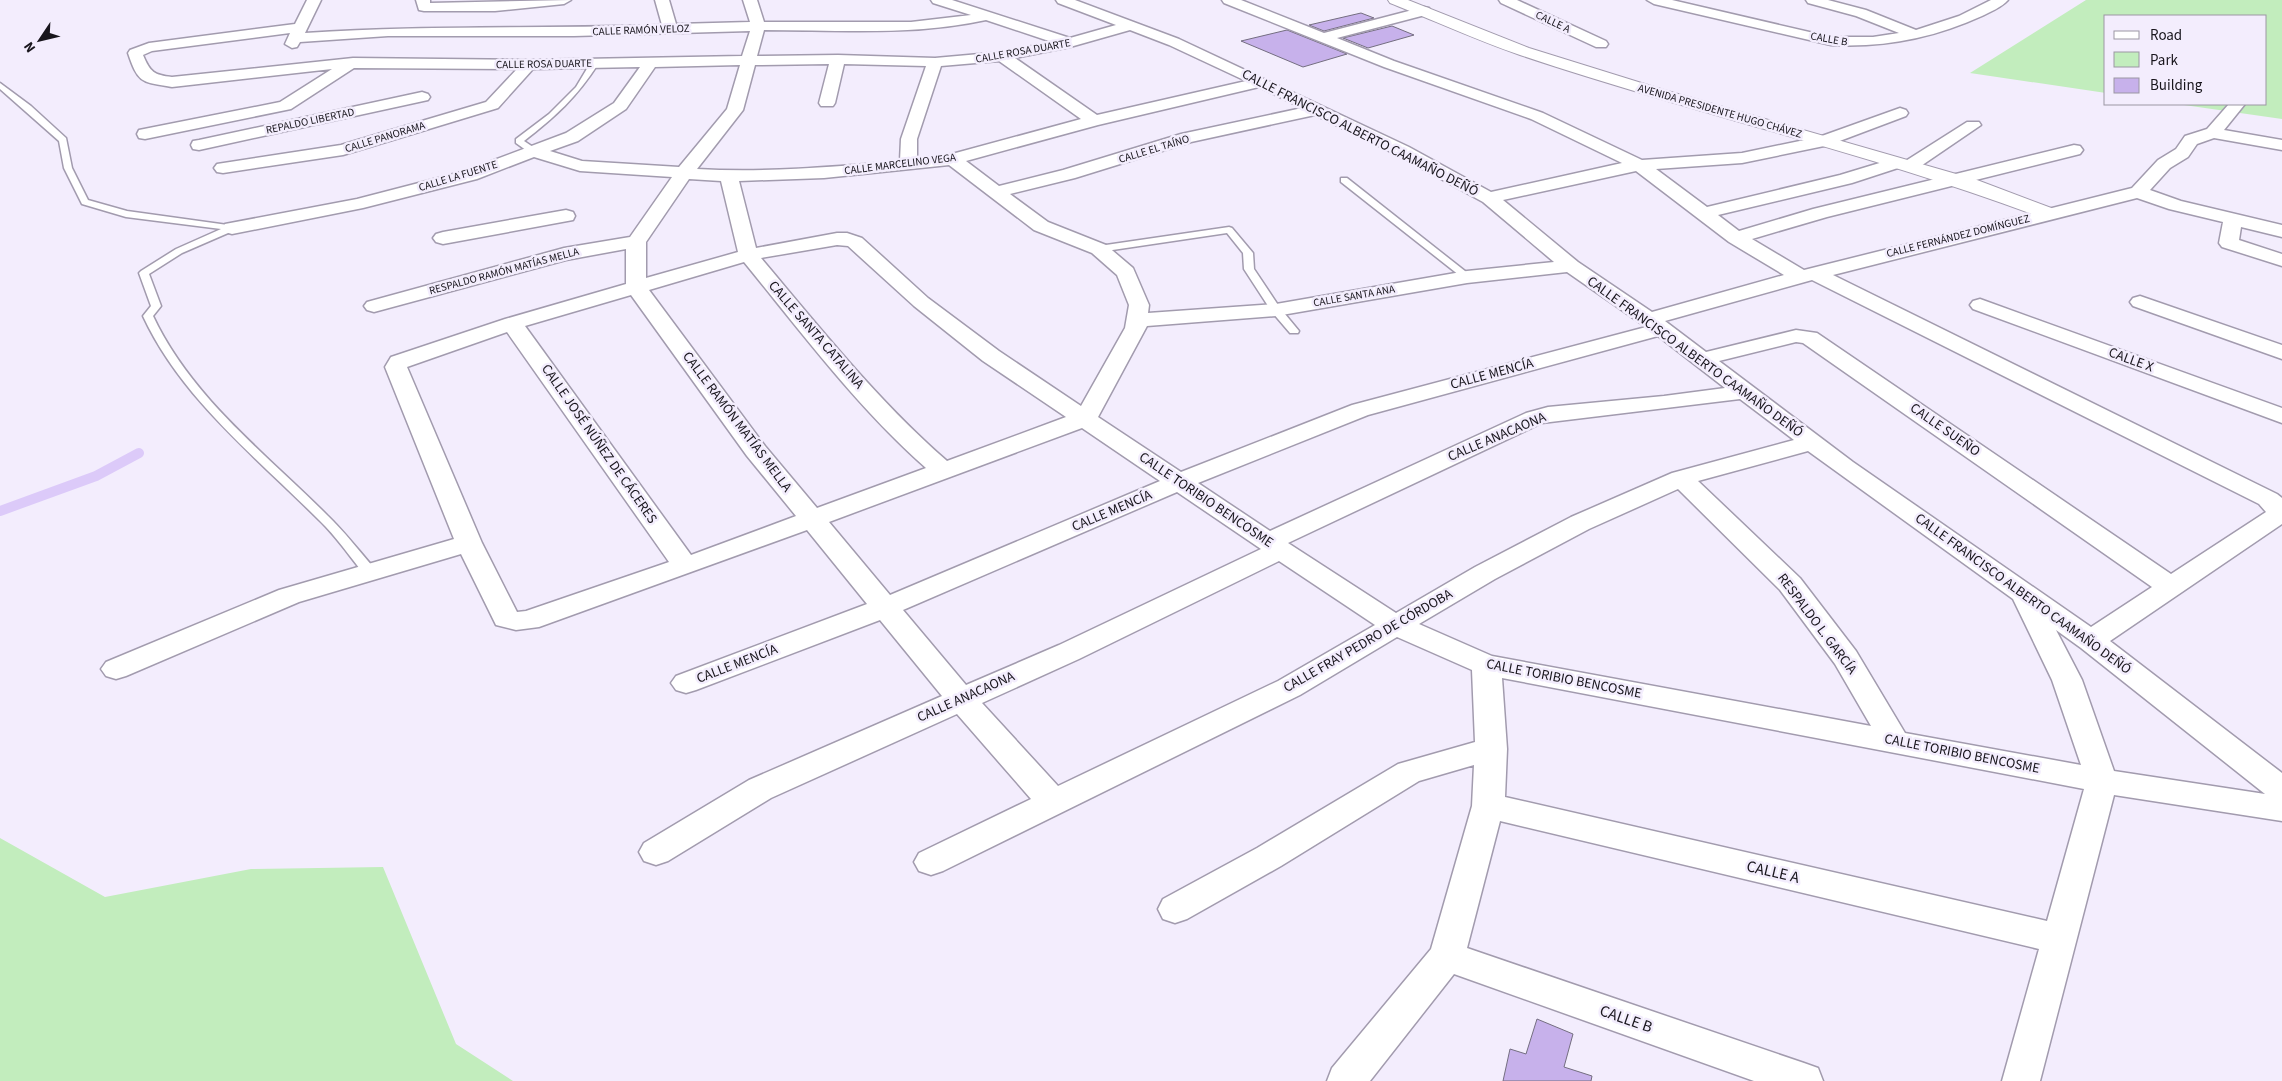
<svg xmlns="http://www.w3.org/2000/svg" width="2282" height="1081" viewBox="0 0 2282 1081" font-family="'Source Sans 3',sans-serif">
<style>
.green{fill:#c2edbd}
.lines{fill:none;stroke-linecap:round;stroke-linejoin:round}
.stream{stroke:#dccaf9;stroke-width:10}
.building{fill:#c7b1eb;stroke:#746e80}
.lane-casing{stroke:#a29bae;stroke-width:3}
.street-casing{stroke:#a29bae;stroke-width:3}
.secondary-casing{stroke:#a29bae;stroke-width:2}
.lane{fill:#fff;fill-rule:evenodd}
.street{fill:#fff;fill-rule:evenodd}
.secondary{fill:#fff;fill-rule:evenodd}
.labels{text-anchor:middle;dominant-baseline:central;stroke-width:5;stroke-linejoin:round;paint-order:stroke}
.far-street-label{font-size:11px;fill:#18151c;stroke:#f3edfd}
.street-label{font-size:14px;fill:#18151c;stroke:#f3edfd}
.near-street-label{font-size:16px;fill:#18151c;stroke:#f3edfd}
</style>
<rect width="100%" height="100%" fill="#f3edfd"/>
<!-- green -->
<path class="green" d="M2086,0H2282V119L2177,104H2266V16H2106V93L1970,73Z
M0,838L105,897L251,869L383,867L456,1044L513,1081H0Z"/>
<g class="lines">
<!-- stream -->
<path class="stream" d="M0,511L96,476L139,453"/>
</g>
<!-- building -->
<path class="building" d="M1361,13L1374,18L1324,31L1309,25Z
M1392,26L1414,35L1368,48L1343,38Z
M1287,30L1347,54L1303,67L1241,41Z
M1537,1019L1573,1034L1564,1067L1592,1076L1591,1081H1503L1510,1049L1526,1054Z"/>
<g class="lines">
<defs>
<path id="lane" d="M591,62L598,64C577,97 555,117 524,141L536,149V153H530L516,143V139L549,114L576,87Z
M0,83L31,106L66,138L72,168L88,200L127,211L235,226V230L182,253L149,274L161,306L153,316C191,397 265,453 327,515C344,531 359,551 375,569L376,572L375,575H365C350,557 336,536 319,520C256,457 181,398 143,316L151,306L139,273L141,271L176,249L221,229L126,217L82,204L64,168L59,141L0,89Z
M1341,178H1347L1470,275V279H1464L1341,182Z
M1229,227L1232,228L1253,253L1254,269L1280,308L1299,331L1298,333H1290L1272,312L1244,269L1243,253L1227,233L1099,252L1094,249L1099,246Z"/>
<path id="street" d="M307,0H321L305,33C424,25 543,29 662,25L655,0H669L676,24L750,22L743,0H757L764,22H911L971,15L933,3L931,0H952L1070,38L1116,25L1058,3L1056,0H1075L1179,39L1409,147L1491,192L1622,163L1531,119L1384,67L1224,3L1222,0H1241L1324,33L1424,7L1429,8L1431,11L1429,14L1337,38L1394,61L1543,113L1642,160L1742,153L1819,137L1900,108L1906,110L1908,113L1906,116L1829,145L1742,163L1656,169L1707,207L1840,175L1896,158L1904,162L1967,122H1979L1981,125L1915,170L1909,171L1901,167L1852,183L1718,215L1739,231L1813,209L2074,145L2080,146L2083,150L2080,154L1827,217L1752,239L1804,270L2132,188L2158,160L2176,149L2185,136L2207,129L2229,104H2245L2224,130L2282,140V150L2214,138L2197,144L2188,157L2170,168L2150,190L2181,201L2282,225V237L2241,227L2239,240L2282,254V266L2222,247L2219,243L2223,222L2169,209L2137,198L1833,275L2277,494L2282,498V524L2110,641L2282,773V821L2114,795L2040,1081H2002L2039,949L1500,821L1467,948L1804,1063L1818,1068L1823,1081H1754L1454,974L1370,1081H1327L1332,1068L1431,949L1472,806L1474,765L1419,781L1281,866L1187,919L1175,923L1163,919L1158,909L1163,899L1257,848L1398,764L1475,742L1472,670L1397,637L1300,695L943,871L931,875L919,871L914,862L919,853L1031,799L957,714L771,798L668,861L656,865L644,861L639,852L644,843L749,780L942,696L880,620L696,690L686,693L676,690L671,683L676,676L867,604L807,530L539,627L516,630L496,625L461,554L299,602L126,676L116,679L106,676L101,669L106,662L279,590L454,539L385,367L391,357L505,319L626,284V249L566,260L374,312L367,310L364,306L367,302L564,248L630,237L672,177L580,171L534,157L477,179L363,208L232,234L225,232L223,228L225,224L357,199L465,171L566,133L614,103L640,67L533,69L498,108L343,155L223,173L217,172L214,168L217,164L341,145L486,102L517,69L354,68L291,109L145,139L139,138L137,134L139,130L280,102L332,69L172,87C141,82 138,83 128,53L130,50L149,43L295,24ZM986,20L1052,42L1002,52L935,58L838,55L757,56L764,30C838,30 914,36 986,20ZM1130,30L1169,45L1246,81L1097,115L1015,58L1070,47ZM750,31L742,56L529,60L353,58L172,77C154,75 150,72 143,55L152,51L290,33L285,44L292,48L297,47L300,42L388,36H574ZM999,61L1081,119L952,154L917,159V139L941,66ZM829,64L819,103L821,106H833L835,103L844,64L926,66L901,139L900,161C832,167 764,173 697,169L743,110L755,65ZM740,65L727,109L679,167L582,161L550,151L578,141L626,109L655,67ZM1259,87L1302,108L1181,134L1063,170L999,186L966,161L1098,125ZM1315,115L1397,155L1483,202L1554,262L1467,271L1276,304L1148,313L1149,305L1133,268L1106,245L1048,222L1010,194L1075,178L1191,142ZM949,165L1034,230L1092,253L1117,275L1129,305L1125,328L1081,406L999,351L928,298L862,238L847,233H837L756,248L739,181L824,178ZM1636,171L1729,242L1784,275L1652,312L1578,262L1503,200ZM689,179L721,181L738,252L646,278V242ZM837,245L848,246L914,306L983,361L1066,417L947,461C878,401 820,328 761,258ZM744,262C802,333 858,408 926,468L817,508L765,446L649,290ZM1567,272L1646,327L1352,405L1181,472L1098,417L1147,326L1276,316L1467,283ZM1812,280L2259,504L2266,512L2171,574L1817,333L1796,330L1706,352L1665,321ZM631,295L747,456L796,516L691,555L525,326ZM507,332L669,562L526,611L517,612L482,543L407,367ZM1658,336L1725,388L1664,396L1548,407L1526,413L1270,531L1198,483L1368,415ZM1796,342L1803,343L2152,587L2091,627L1853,462L1719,361ZM1740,399L1794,440L1672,473L1571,517L1475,567L1396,613L1288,543L1542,423ZM1082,428L1160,481L890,595L829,522ZM1808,451L2013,599L2052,680L2081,765L1905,733L1856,651L1800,578L1698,481ZM1678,489L1780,590L1835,664L1871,726L1492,656L1419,624L1495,579L1589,529ZM1177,492L1261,549L1059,645L966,685L903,610ZM1279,561L1375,625L1278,681L1058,786L982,703L1079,659ZM2056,630L2081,648L2265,794L2114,771L2082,680ZM1502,678L2084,789L2047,921L1505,797L1507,749Z
M416,0H430V3L571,0L564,4L495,11H424L419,10Z
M1499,0H1517L1606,41L1608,44L1606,47H1596L1501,3Z
M1647,0H1672L1831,37H1873L1899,33L1856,16L1808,3L1806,0H1828L1866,10L1916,30L1959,16L1991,0H2008C2002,7 1990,12 1982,16C1934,38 1883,48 1831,45L1654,4Z
M422,92L428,94L430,97L428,100L199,150L193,149L191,145L193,141L199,140Z
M566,210L573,212L575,216L573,220L443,244L436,242L433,238L436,234L443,232Z
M2140,296L2282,345V359L2133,306L2130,302L2133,298Z
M1980,299L2282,408V423L1973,309L1970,305L1973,301Z"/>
<path id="secondary" d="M1388,0H1408L1529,48L1664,90L1977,180L2054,209L2057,213L2054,217L2047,219L2040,217C1870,153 1692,113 1520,55C1476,40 1433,20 1390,3Z"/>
</defs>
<!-- lane casing -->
<use href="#lane" class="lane-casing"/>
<!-- street casing -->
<use href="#street" class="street-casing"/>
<!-- secondary casing -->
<use href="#secondary" class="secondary-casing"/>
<!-- lane -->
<use href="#lane" class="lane"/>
<!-- street -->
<use href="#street" class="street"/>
<!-- secondary -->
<use href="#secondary" class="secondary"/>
</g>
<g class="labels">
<!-- far-street labels -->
<g class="far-street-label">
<text transform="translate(1553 22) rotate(25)">CALLE A</text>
<text transform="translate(641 30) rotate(-2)">CALLE RAMÓN VELOZ</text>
<text transform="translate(1829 39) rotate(10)">CALLE B</text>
<text transform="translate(1023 51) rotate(-10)">CALLE ROSA DUARTE</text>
<text transform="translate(544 64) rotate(-1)">CALLE ROSA DUARTE</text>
<text transform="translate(1720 111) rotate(16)">AVENIDA PRESIDENTE HUGO CHÁVEZ</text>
<text transform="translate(310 121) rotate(-12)">REPALDO LIBERTAD</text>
<text transform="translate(385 137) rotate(-17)">CALLE PANORAMA</text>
<text transform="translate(1154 149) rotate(-17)">CALLE EL TAÍNO</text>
<text transform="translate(900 164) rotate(-7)">CALLE MARCELINO VEGA</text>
<text transform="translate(458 176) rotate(-17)">CALLE LA FUENTE</text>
<text transform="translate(1958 236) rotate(-14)">CALLE FERNÁNDEZ DOMÍNGUEZ</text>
<text transform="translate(504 271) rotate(-15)">RESPALDO RAMÓN MATÍAS MELLA</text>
<text transform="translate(1354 296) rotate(-10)">CALLE SANTA ANA</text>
</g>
<!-- street labels -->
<g class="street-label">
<text transform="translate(1360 133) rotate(27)">CALLE FRANCISCO ALBERTO CAAMAÑO DEÑÓ</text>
<text transform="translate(816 335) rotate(49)">CALLE SANTA CATALINA</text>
<text transform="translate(1695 357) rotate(36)">CALLE FRANCISCO ALBERTO CAAMAÑO DEÑÓ</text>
<text transform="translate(2131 360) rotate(20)">CALLE X</text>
<text transform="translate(1492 374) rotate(-15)">CALLE MENCÍA</text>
<text transform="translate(737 422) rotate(53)">CALLE RAMÓN MATÍAS MELLA</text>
<text transform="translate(1945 430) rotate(35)">CALLE SUEÑO</text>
<text transform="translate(1497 437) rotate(-23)">CALLE ANACAONA</text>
<text transform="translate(599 444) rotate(55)">CALLE JOSÉ NÚÑEZ DE CÁCERES</text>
<text transform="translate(1206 500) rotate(34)">CALLE TORIBIO BENCOSME</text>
<text transform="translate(1112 511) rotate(-23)">CALLE MENCÍA</text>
<text transform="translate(2023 594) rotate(36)">CALLE FRANCISCO ALBERTO CAAMAÑO DEÑÓ</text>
<text transform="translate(1817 624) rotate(53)">RESPALDO L. GARCÍA</text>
<text transform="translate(1368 641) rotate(-30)">CALLE FRAY PEDRO DE CÓRDOBA</text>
<text transform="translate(737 664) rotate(-21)">CALLE MENCÍA</text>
<text transform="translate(1564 679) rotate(11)">CALLE TORIBIO BENCOSME</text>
<text transform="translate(966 697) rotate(-24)">CALLE ANACAONA</text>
<text transform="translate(1962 754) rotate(11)">CALLE TORIBIO BENCOSME</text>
</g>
<!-- near-street labels -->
<g class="near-street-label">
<text transform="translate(1773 872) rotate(13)">CALLE A</text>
<text transform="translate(1626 1019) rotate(19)">CALLE B</text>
</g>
</g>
<!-- legend -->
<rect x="2104" y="15" width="162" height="90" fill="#f3edfd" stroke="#9b97a3"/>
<rect x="2114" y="31" width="25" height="8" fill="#ffffff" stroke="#9b97a3"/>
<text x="2150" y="40" font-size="15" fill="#18151c">Road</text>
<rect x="2114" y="52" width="25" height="15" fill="#c2edbd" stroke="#9b97a3"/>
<text x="2150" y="65" font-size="15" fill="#18151c">Park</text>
<rect x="2114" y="78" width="25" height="15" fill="#c7b1eb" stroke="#9b97a3"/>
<text x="2150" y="90" font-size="15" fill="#18151c">Building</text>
<!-- north arrow -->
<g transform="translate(40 40) rotate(235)" stroke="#f3edfd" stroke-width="4" paint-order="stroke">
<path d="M0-4L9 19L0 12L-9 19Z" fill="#18151c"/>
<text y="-8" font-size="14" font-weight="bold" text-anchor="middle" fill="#18151c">N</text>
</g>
</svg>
